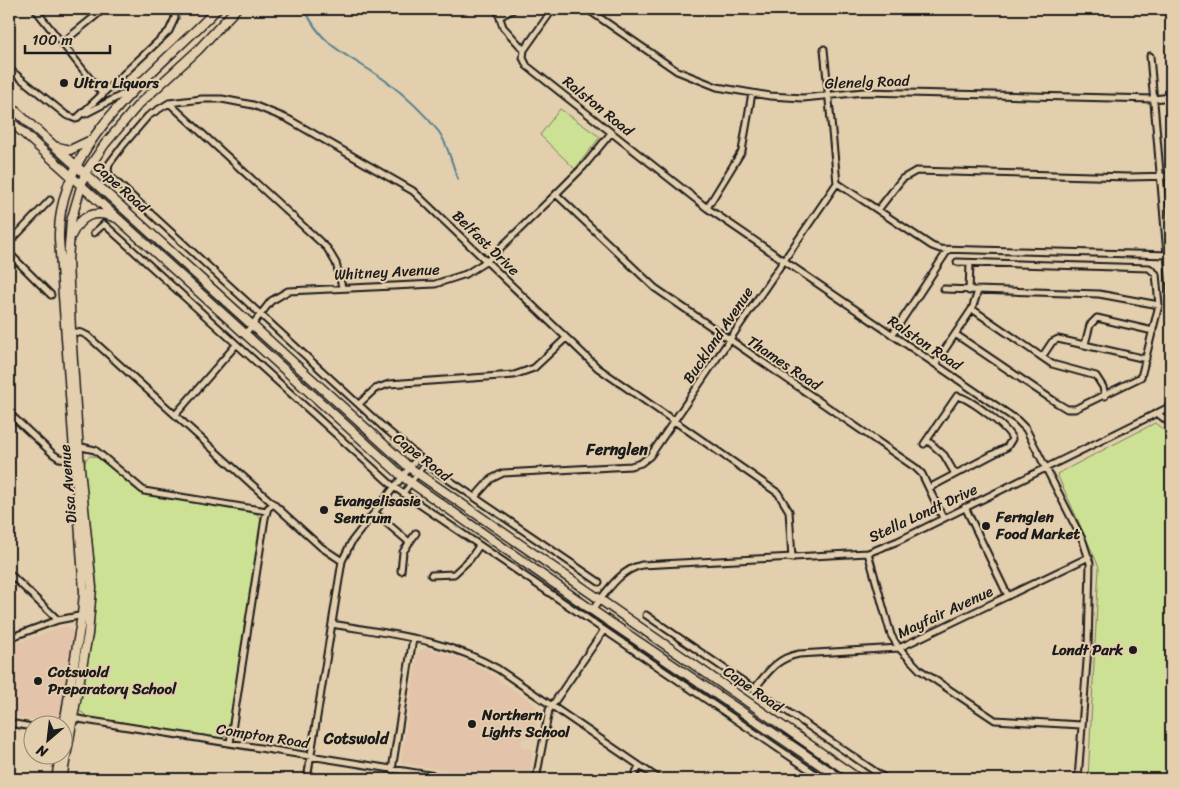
<svg xmlns="http://www.w3.org/2000/svg" width="1180" height="788" viewBox="0 0 1180 788" font-family="Sriracha,sans-serif">
<style>
.built{fill:#e3c3a9}
.green{fill:#cde195;stroke:#747e58}
.lines{fill:none;stroke-linecap:round;stroke-linejoin:round}
.stream{stroke:#568190;stroke-width:2}
.pedestrian-casing{stroke:#1c1c1c;stroke-width:8}
.minor-casing{stroke:#1c1c1c;stroke-width:9}
.primary-casing{stroke:#1c1c1c;stroke-width:11}
.pedestrian{stroke:#e3cead;stroke-width:4}
.minor{stroke:#e3cead;stroke-width:5}
.primary{stroke:#e3cead;stroke-width:8}
.poi-dot{fill:#1c1c1c;stroke:#e3cead;stroke-width:2}
.labels{text-anchor:middle;dominant-baseline:central;stroke-width:4;stroke-linejoin:round;paint-order:stroke}
.street-label{font-size:15px;fill:#1c1c1c;stroke:#e3cead}
.poi-label{font-size:15px;font-weight:bold;fill:#1c1c1c;stroke:#e3cead;text-anchor:start}
.neighbourhood-label{font-size:16px;font-weight:bold;fill:#1c1c1c;stroke:#e3cead}
</style>
<rect width="100%" height="100%" fill="#e3cead"/>
<filter id="ink" filterUnits="userSpaceOnUse"><feTurbulence type="fractalNoise" baseFrequency=".02" numOctaves="2"/><feDisplacementMap in="SourceGraphic" scale="10" xChannelSelector="R" yChannelSelector="G"/><feConvolveMatrix kernelMatrix="1 2 1 2 8 2 1 2 1" color-interpolation-filters="sRGB"/></filter>
<g filter="url(#ink)">
<!-- built -->
<path class="built" d="M66,626L74,632L61,718L54,723L9,716V646Z
M426,648L465,660L491,674L535,705L538,710L535,739L522,738L521,747L533,750L529,779H505L401,763L418,653Z"/>
<!-- green -->
<path class="green" d="M560,109L600,137L575,169L540,135Z
M1155,423L1171,436V779H1088L1099,567L1057,474Z
M90,456C111,458 124,486 144,494L255,513L262,519L228,732L223,738L88,717L79,710V696L93,635L97,586L84,467L86,459Z"/>
<g class="lines">
<!-- stream -->
<path class="stream" d="M305,9C322,49 353,57 386,81C406,96 424,113 439,132C448,144 452,165 458,179"/>
<defs>
<path id="pedestrian" d="M403,494L423,466"/>
<path id="minor" d="M35,9L103,95
M497,9L503,27L524,50
M553,9L524,50L523,58L527,66L707,208L1017,420L1026,429L1083,541L1090,563L1088,648L1078,779
M587,9L677,71L717,87L770,96L803,98L864,92L1154,99L1171,97
M501,16L514,9
M62,43L99,13
M1150,56L1171,300
M9,69L66,115L76,119L169,31L175,18L174,9
M169,103L327,248L336,263L342,287
M85,114L133,89
M837,183L932,246L940,249L1171,255
M556,194L655,288L916,468L922,474L943,518
M707,208L742,151L752,93
M878,210L902,179L916,171L1129,177L1171,176
M94,233L104,224L394,487L823,779
M9,243L50,200
M9,253L51,295
M944,289L1099,294L1159,305L1156,274L1149,268L957,262
M969,291L970,263
M972,309L1052,364L1096,376L1103,387L1105,396
M69,331L82,333L88,336L321,547L342,561
M245,334L271,301L288,291L435,284L466,274L487,261L556,194L584,166L611,133
M955,334L1057,403L1067,409H1075L1141,377L1159,305
M892,335L948,250
M1085,344L1090,325L1097,318L1153,331
M1042,357L1052,342L1058,339L1146,359
M935,364L972,309L978,291
M359,404L375,389L389,384L514,375L534,368L566,338
M9,413L53,454L59,458L76,460
M1157,413L1171,406
M176,414L236,345
M927,440L944,455L955,474
M924,444L957,396C969,398 1008,427 1012,439L1007,447L929,488
M77,446L95,450L144,491L267,511
M475,497L491,479L503,473L631,466L641,463L650,456L837,183L824,49
M965,507L1008,596
M375,513L409,542
M868,553L891,635L899,648L920,670L995,720L1081,725
M401,571L403,552L416,533
M9,573L58,620
M431,575L454,574L470,559L479,546
M599,582L433,469L381,425L110,176L108,171L109,164L124,144L148,116L169,103L202,99H222L253,105L288,119L413,191L598,368L778,493L789,511L792,558
M592,610C606,593 619,570 642,565L868,553L898,541L1157,413L1171,424
M646,615L886,779
M332,624C389,634 447,639 498,669L659,779
M9,638L58,620L84,615
M755,688C768,672 777,658 799,654L899,648L1089,557
M72,718L454,779
M9,723L32,727
M230,743L265,518L268,508L274,504
M392,770L413,638
M307,779L342,561L352,541L418,457
M536,779L549,710L604,630
M633,779L639,766"/>
<path id="primary" d="M9,105L410,468L859,779
M9,120L403,477L592,610L841,779
M58,147L70,150L89,141
M71,236C81,215 94,209 116,218
M62,737L82,615L84,592L59,239C56,142 157,72 217,9
M56,779L60,756
M62,779L88,634L92,588L80,468L71,331L68,260L71,221L85,173L105,144L139,104L198,50L236,9"/>
</defs>
<!-- pedestrian casing -->
<use href="#pedestrian" class="pedestrian-casing"/>
<!-- minor casing -->
<use href="#minor" class="minor-casing"/>
<!-- primary casing -->
<use href="#primary" class="primary-casing"/>
<!-- pedestrian -->
<use href="#pedestrian" class="pedestrian"/>
<!-- minor -->
<use href="#minor" class="minor"/>
<!-- primary -->
<use href="#primary" class="primary"/>
</g>
</g>
<!-- markers -->
<g class="poi-dot">
<circle cx="64" cy="83" r="5"/>
<circle cx="324" cy="510" r="5"/>
<circle cx="986" cy="526" r="5"/>
<circle cx="1133" cy="650" r="5"/>
<circle cx="38" cy="681" r="5"/>
<circle cx="472" cy="724" r="5"/>
</g>
<g class="labels">
<!-- street labels -->
<g class="street-label">
<text transform="translate(867 82) rotate(-2)">Glenelg Road</text>
<text transform="translate(598 106) rotate(39)">Ralston Road</text>
<text transform="translate(121 187) rotate(42)">Cape Road</text>
<text transform="translate(486 243) rotate(44)">Belfast Drive</text>
<text transform="translate(387 272) rotate(-3)">Whitney Avenue</text>
<text transform="translate(718 335) rotate(-56)">Buckland Avenue</text>
<text transform="translate(925 343) rotate(34)">Ralston Road</text>
<text transform="translate(784 363) rotate(34)">Thames Road</text>
<text transform="translate(422 457) rotate(38)">Cape Road</text>
<text transform="translate(68 484) rotate(-95)">Disa Avenue</text>
<text transform="translate(923 513) rotate(-25)">Stella Londt Drive</text>
<text transform="translate(945 612) rotate(-25)">Mayfair Avenue</text>
<text transform="translate(753 689) rotate(35)">Cape Road</text>
<text transform="translate(263 736) rotate(9)">Compton Road</text>
</g>
<!-- poi labels -->
<g class="poi-label">
<text x="74" y="83">Ultra Liquors</text>
<text x="334" y="501">Evangelisasie<tspan x="334" dy="17">Sentrum</tspan></text>
<text x="996" y="517">Fernglen<tspan x="996" dy="17">Food Market</tspan></text>
<text x="1123" y="650" text-anchor="end">Londt Park</text>
<text x="48" y="672">Cotswold<tspan x="48" dy="17">Preparatory School</tspan></text>
<text x="482" y="715">Northern<tspan x="482" dy="17">Lights School</tspan></text>
</g>
<!-- neighbourhood labels -->
<g class="neighbourhood-label">
<text x="617" y="449">Fernglen</text>
<text x="356" y="738">Cotswold</text>
</g>
</g>
<!-- margin -->
<rect width="1180" height="788" fill="none" stroke="#e3cead" stroke-width="30"/>
<rect x="15" y="15" width="1150" height="758" fill="none" stroke="#1c1c1c" stroke-width="2" filter="url(#ink)"/>
<!-- north arrow -->
<g transform="translate(48 740) rotate(208)"><circle r="24" fill="#e3cead" stroke="#938773"/>
<path d="M0-4L9 19L0 12L-9 19Z" fill="#1c1c1c"/>
<text y="-8" font-size="14" font-weight="bold" text-anchor="middle" fill="#1c1c1c">N</text>
</g>
<!-- scale -->
<path d="M25 45v8h85v-8" fill="none" stroke="#1c1c1c" stroke-width="2.5"/>
<text x="32" y="45" font-size="15" fill="#1c1c1c" stroke="#e3cead" stroke-width="4" paint-order="stroke">100 m</text>
</svg>
